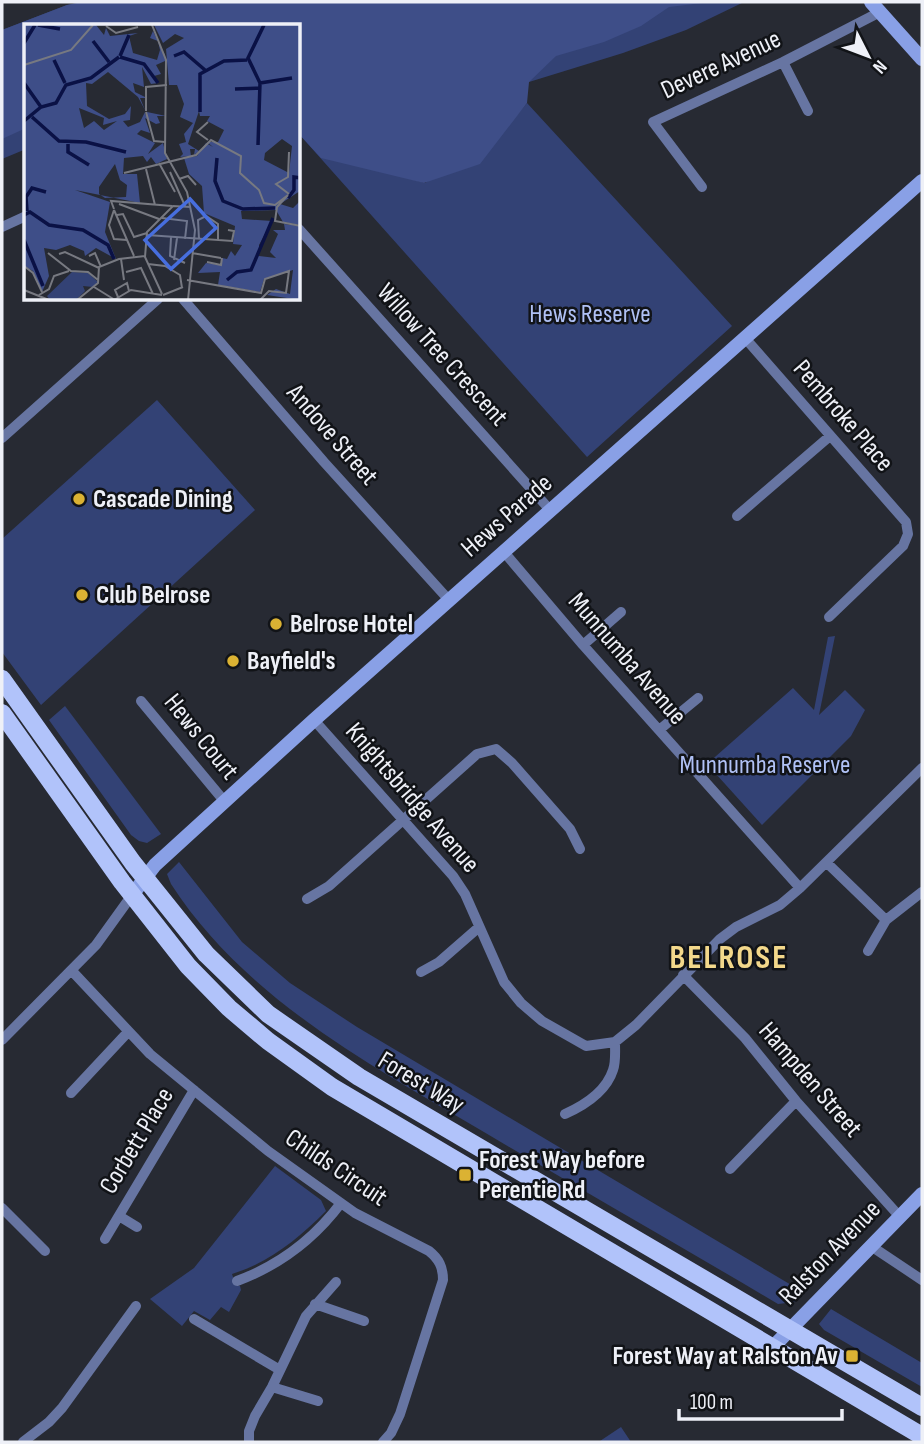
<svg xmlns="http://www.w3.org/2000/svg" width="924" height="1444" viewBox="0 0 924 1444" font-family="'Sofia Sans Condensed',sans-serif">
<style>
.green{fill:#334275}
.forest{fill:#3e4e88}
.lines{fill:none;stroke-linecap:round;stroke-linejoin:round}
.street{stroke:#6775a2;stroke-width:10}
.secondary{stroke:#89a0e6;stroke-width:14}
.primary{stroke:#b1c3fa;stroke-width:18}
.poi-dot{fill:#dbb233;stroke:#111317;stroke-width:2.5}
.labels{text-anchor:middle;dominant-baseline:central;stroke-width:5;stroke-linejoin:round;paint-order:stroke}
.street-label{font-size:26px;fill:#eef0f7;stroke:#111317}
.park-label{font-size:26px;fill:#b0c1f5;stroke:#111317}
.poi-label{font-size:26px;font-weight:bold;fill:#eef0f7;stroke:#111317;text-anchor:start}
.district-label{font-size:33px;font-weight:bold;letter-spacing:2px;fill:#f3d88b;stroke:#111317}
.inset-river{fill:none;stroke:#0a1145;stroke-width:3.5}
.inset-road{fill:none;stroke:#777981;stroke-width:2}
.view{fill:#476ede;fill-opacity:0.15;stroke:#476ede;stroke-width:3.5}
.inset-edge{fill:none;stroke:#eef0f7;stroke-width:3.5}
</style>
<rect width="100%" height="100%" fill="#272a33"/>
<!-- green -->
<path class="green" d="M82,2H744L686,30L623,53L529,82L407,178L425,183L503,132L527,103L732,326L587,457L299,134V26H26V149L2,159V30L67,5Z
M157,400L255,510L41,705L2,652V539Z
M835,636L819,715L845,690L865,710L851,736L762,825L707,764L793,688L814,710L828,637Z
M65,706L161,834L147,843L139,841L131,835L49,720Z
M179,862L242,942L290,983L357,1027L803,1292L795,1302L778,1304C682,1247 585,1192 489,1135C374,1067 246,1000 171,884L167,874Z
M275,1166L321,1200L326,1211C298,1239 270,1262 232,1274L236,1286H240L241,1290L229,1312L221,1307L210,1320L194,1311L182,1326L150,1299L194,1268Z
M831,1309L922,1363V1387L824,1330L819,1324Z
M621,1427L631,1442H602L600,1441Z"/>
<!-- forest -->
<path class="forest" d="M82,2H711L669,7L641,26L604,42L556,56L529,82L527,103L480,164L424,183L321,158L299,134V26H26V128L2,139V30L67,5Z"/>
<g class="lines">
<!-- street -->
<path class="street" d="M783,62L808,111
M702,187L653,122L783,62L880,12
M2,227L26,216
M299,229L551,511
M183,299L324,462L448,599
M745,338L906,522L908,534L903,546L829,617
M2,438L158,299
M737,516L830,436
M504,552L583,645L800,888
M583,645L621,612
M141,701L225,802
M314,720L453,876L465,894L504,982L521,1003L542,1021L586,1046L615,1042L636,1025L720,939L736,927L780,905L800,888L922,768
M659,730L698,698
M827,863L886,920
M307,899L329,886L477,754L496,749L512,763L570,829L580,849
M868,951L886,920L922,892
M72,971L150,1054L268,1151L355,1213L429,1251C439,1259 443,1267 443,1280L400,1414L391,1433L383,1442
M421,972L439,962L478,928
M683,975L745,1038L796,1101L900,1217
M2,1040L96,945L132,895
M71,1093L128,1032
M565,1114C585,1105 606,1092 613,1070C616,1062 615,1051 615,1042
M730,1169L796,1101
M2,1208L45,1251
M119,1216L137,1227
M105,1239L194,1090
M871,1246L922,1280
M237,1281C280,1265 314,1239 341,1203
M315,1304L364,1321
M194,1319L280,1370
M272,1387L318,1401
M23,1442L49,1422L62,1408L136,1306
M249,1442V1431L255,1416L272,1387L306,1316L336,1282"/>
<!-- secondary -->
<path class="secondary" d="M871,2L922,59
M132,895L155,865L314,720L922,181
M773,1347L922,1194"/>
<!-- primary -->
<path class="primary" d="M2,679L133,863L206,954L268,1014L359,1077L922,1407
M2,713L122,882L188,966L229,1008L268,1041L332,1087L922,1436"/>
</g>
<!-- markers -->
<g class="poi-dot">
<circle cx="79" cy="499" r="7"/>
<circle cx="82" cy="595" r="7"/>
<circle cx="276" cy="624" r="7"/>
<circle cx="233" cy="661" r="7"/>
<rect x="458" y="1168" width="14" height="14" rx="3.5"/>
<rect x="845" y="1349" width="14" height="14" rx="3.5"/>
</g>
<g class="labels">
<!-- street labels -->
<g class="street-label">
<text transform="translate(721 65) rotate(-25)">Devere Avenue</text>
<text transform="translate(442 355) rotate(48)">Willow Tree Crescent</text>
<text transform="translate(843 416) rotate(49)">Pembroke Place</text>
<text transform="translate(332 435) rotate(49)">Andove Street</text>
<text transform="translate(507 516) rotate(-41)">Hews Parade</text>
<text transform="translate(627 659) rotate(49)">Munnumba Avenue</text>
<text transform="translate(201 737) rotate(51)">Hews Court</text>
<text transform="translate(412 798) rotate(49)">Knightsbridge Avenue</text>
<text transform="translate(810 1080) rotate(49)">Hampden Street</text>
<text transform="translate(421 1083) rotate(31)">Forest Way</text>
<text transform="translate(137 1141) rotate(-59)">Corbett Place</text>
<text transform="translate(336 1168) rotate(34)">Childs Circuit</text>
<text transform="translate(830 1253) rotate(-46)">Ralston Avenue</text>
</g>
<!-- park labels -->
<g class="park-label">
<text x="590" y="314">Hews Reserve</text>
<text x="765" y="765">Munnumba Reserve</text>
</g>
<!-- poi labels -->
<g class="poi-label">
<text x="93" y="499">Cascade Dining</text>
<text x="96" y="595">Club Belrose</text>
<text x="290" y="624">Belrose Hotel</text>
<text x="247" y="661">Bayfield's</text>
<text x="479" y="1160">Forest Way before<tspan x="479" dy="30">Perentie Rd</tspan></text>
<text x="838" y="1356" text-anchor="end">Forest Way at Ralston Av</text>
</g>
<!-- district labels -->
<g class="district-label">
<text x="729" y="958">BELROSE</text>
</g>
</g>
<!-- overview -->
<g transform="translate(24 24)">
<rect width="276" height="276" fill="#272a33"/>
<path d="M48,248L64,249L74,258L69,263L59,262L61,267L52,276H26L23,272Z" fill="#334275"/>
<path d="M0,1H72L80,11L82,4L86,12L114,9L105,12L109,29L133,36L136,26L134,17L126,14L129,7L141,31V37L132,41L137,50L130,52L134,59L127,60L118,43L120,63L109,59L111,68L123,74H116L121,86L114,73L84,48L68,60L62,59L63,82L85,95L101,90L107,82L106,96L99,97L104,103L116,98L121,88L122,92L123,88L142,92H133L136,99L132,100L121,94L126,109L117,106L113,110L131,119L124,130L139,119L143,135L132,140L127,133L123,138L119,132L100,134L99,150H113L116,179L51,166L86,178L81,208L92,235L72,224L61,232L60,227L46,221L32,226L20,224L25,252L18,268L9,247L0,242ZM55,84L80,94L79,101L93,97L80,106L70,97L60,104ZM91,140L96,156L103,161L102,173L81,174L75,170V163ZM130,1H276V167L256,180L269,184L276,177V201L259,198L252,186L217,187L218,195L248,197L235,221V232L252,234L246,228L254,210L249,206H261L260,200L276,202V276L243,271L252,265L266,270L269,246L240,255L236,268L194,261L196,248L174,249L182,239L197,241L198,234L203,235L207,227L211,232L218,221L209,220L211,202L180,189L178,162L165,150L160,134L173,132L182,119L189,123L183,118H194L200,106L183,97L186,92H176L175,87L164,120L175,127L170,131L171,125H166L167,132L156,133L159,130L155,120L162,118L160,110L169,99L156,93L160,80L153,61H145L142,25L160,14L151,10L139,19ZM258,115L268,122L265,149L240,136L241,129Z" fill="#3e4e88" fill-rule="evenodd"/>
<path class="inset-river" d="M14,1L36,5M69,17L85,38M0,19L11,1M96,32L105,11M150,32L160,28L181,46M96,33L120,40L134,59M30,36L41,59M0,59L17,83M236,59L268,54M211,65L236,64M176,88V50L200,37L223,36M8,93L35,117L62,118L102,128M0,97L17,83L32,79L42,61L67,54L95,33M44,120V128L65,141M234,121L236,59L224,34L240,1M193,134L191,157L199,177L219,185L251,184M264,174L270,166V153L277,154M3,187L2,173L8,164L22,168M0,191L6,188L25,201L59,206L84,221L90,235M0,216L19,262M203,256L213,248L227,246L249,194"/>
<path class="inset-road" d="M128,1L142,36L141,129L163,168L171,206L164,276M82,2L92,9L114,3M0,41L47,26L69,1M122,87V63L143,61M122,88L130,117L141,118M184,98L173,108L184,116M135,139L151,168M122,145L131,181M146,148L161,182M100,149L172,131L187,116L217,132L216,149L235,166L240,179L251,181L264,171L253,183L251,197L277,202M155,155L164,152L172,161M265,170L252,160L264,153L265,128M95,180L135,195M90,185L87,177L148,182M90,186L110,232M90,186L85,201L90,215L103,216M93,191L99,190L110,213L123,209M138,194L163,197L161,215M123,211L208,217L210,207L204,206M147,213L146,232L161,239M175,215L174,196L182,192L194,200V216M24,229L47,247L64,248L74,256M168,229L197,234M35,230L41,228L75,244M65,232L71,229L77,243M97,235L100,256M150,236L153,214M183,238L197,241L198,234M124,240L141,242L156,251L158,264M0,242L9,249L18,268M102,248L117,244L129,270M163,256L237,269L241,255L265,247L262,269L245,267L236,276M70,263L91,276M0,266L25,276M138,270L121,233L123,208L149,182L167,183M15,271L25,265L30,252L45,247M139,271L159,263M94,273L91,266L103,259L105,267M53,276L74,259L75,243L95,235L121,232M90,276L107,266L138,271"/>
<path class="view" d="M166,175L192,204L147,245L121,216Z"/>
<rect width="276" height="276" class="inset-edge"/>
</g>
<!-- border -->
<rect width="924" height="1444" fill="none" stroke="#eef0f7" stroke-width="7"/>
<!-- north arrow -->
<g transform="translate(868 56) rotate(132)" stroke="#111317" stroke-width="5" paint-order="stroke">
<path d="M0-5L12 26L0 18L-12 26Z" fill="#eef0f7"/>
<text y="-10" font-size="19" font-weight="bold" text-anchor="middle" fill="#eef0f7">N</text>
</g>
<!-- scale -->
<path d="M679 1409v10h163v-10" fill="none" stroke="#eef0f7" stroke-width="3.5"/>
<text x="690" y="1409" font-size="21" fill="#eef0f7" stroke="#111317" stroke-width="5" paint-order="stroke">100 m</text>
</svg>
